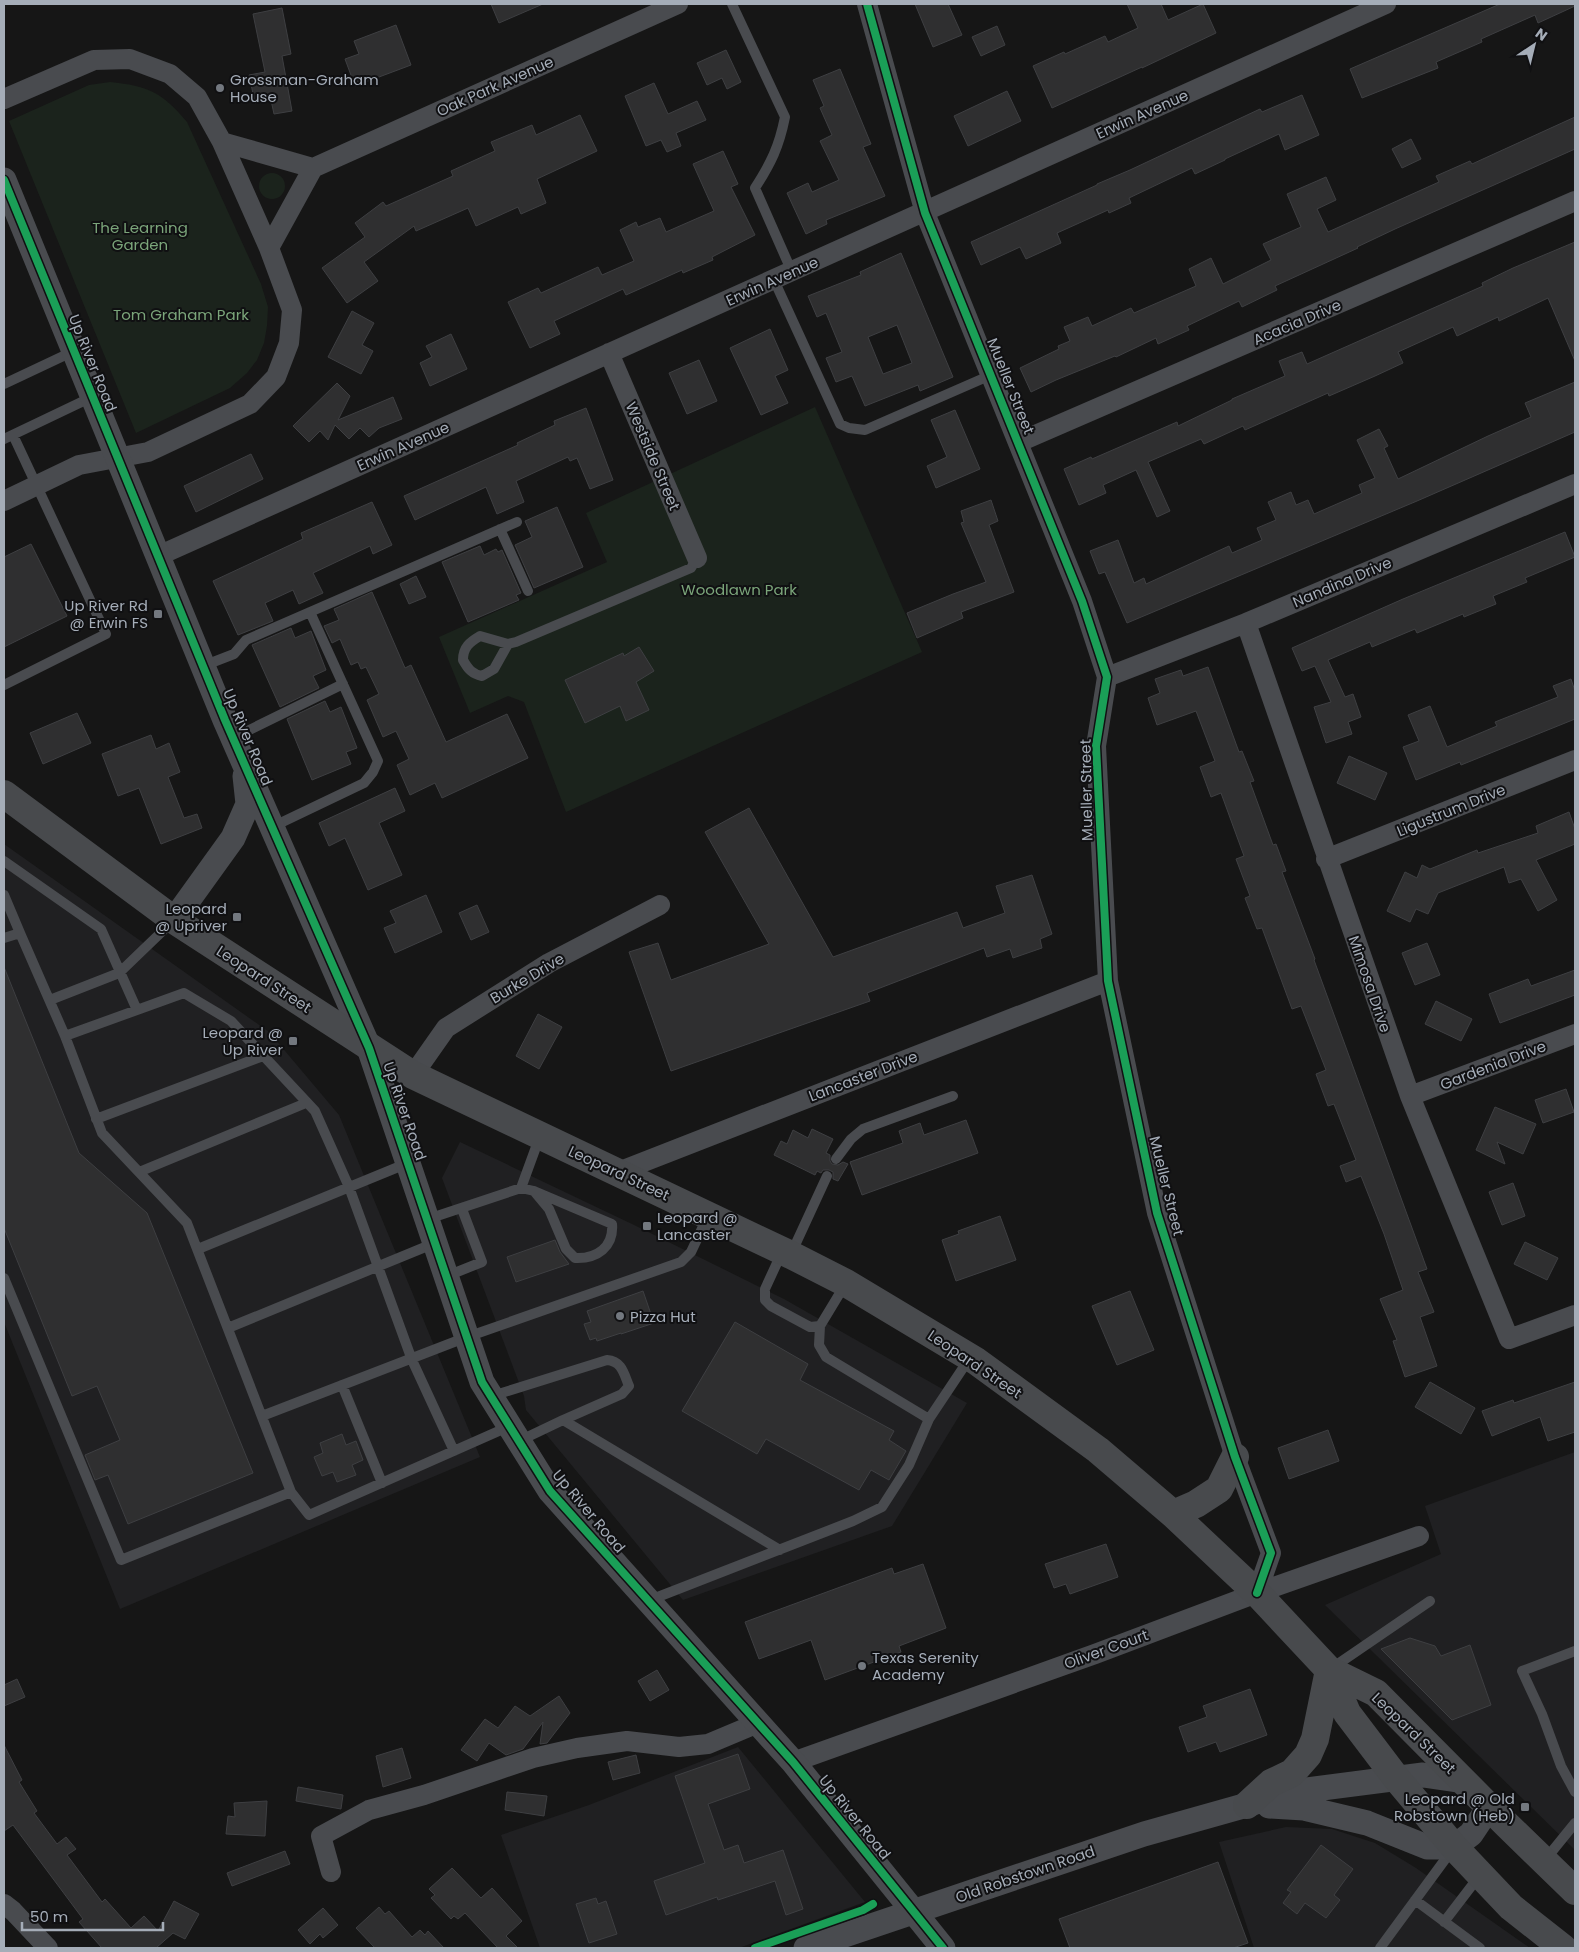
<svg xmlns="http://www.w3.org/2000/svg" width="1579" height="1952" viewBox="0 0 1579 1952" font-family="Poppins,sans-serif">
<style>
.built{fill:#202022}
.green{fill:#1b231c}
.building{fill:#2f2f30;stroke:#3e3f42;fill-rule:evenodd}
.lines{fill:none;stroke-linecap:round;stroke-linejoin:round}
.service{stroke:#494b4f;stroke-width:10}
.minor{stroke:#494b4f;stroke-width:20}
.tertiary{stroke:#494b4f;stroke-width:25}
.secondary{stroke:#484a4d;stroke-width:28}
.cycleway-casing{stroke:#101012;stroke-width:11}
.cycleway{stroke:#1a9f57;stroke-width:8}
.poi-dot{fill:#73787f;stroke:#101012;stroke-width:2}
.labels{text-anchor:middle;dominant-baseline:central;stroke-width:4;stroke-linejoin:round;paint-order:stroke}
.poi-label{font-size:15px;fill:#a5adb8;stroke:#101012;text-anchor:start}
.street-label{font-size:15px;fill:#a5adb8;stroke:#101012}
.park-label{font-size:15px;fill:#7ba57a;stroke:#101012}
</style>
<rect width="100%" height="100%" fill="#161616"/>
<!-- built -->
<path class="built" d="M4,844L269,1032L339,1115L480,1457L120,1609L4,1322Z
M460,1142L632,1224L784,1299L967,1403L892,1526L683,1600L526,1410L524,1396L442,1178Z
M1575,1452V1850L1325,1605L1441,1554L1425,1506Z
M738,1747L865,1902L739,1948H540L501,1835L589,1805Z
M1286,1827L1332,1829L1375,1843L1416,1868L1530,1948H1254L1219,1842Z"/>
<!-- green -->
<path class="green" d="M110,82C148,86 162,92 187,122L261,284L268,307L267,326L264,343L257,360L247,373L230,388L136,433L9,121L89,85Z
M259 186a13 13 0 1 1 26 0a13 13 0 1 1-26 0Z
M815,407L922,652L566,812L524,702L508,696L470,713L439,637L607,562L586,513Z"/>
<!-- building -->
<path class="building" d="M491,4H543L499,23Z
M915,4H948L962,35L933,47Z
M1127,4H1161L1168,20L1203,4L1216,33L1142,68V67L1052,108L1033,66L1064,52L1065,54L1105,36L1108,42L1138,28Z
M1500,4H1575V6L1538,23L1535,15L1481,39L1482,42L1436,62L1438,68L1362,98L1350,69Z
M282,8L291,54L282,56L292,111L274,114L271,100L255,103L249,75L265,72L253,14Z
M396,25L411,65L355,86L345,59L359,54L354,41Z
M997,26L1005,45L981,56L972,37Z
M726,50L741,82L727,89L722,78L707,85L697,63Z
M840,69L871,144L863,147L885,196L826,220L827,224L806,234L787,193L808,183L812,192L839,180L820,141L832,135L820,108L824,106L813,80Z
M654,83L668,114L697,101L706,120L676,133L681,146L667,152L661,140L646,146L625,96Z
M1007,91L1021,121L968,146L954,116Z
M1302,95L1319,135L1285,150L1279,134L1225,159V160L1195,174L1192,168L1129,198L1131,203L1109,213L1108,210L1057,233L1061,243L1026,259L1020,247L981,265L971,242L1097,185V184L1130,170L1260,109L1262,112Z
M580,115L597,151L537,179L546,203L521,214L518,207L476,226L468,208L416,231L414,226L364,262L378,281L347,303L322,268L365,237L355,223L383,202L386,206L453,176L451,171L495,151L491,142L532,125L536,135Z
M1575,117V149L1395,229L1357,247L1358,248L1275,286L1277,290L1242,307L1239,301L1187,326L1189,330L1158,344L1156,338L1116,357L1115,356L1056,380L1031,392L1020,368L1059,349L1058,346L1070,341L1064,327L1088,317L1092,326L1131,308L1134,313L1196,286L1189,269L1211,258L1223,284L1271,260L1263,244L1301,227L1287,194L1326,177L1336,200L1317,209L1328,232L1439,182L1436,176L1470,161L1472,164Z
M1411,139L1421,159L1402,168L1392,149Z
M723,151L738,184L731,187L755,235L712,257L713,260L683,273L682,270L626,295L623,289L554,321L560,334L530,348L508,302L538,288L541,293L598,267L602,275L634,261L620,230L636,222L638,227L660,218L666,232L714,211L693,164Z
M1575,242V361L1548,298L1499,321L1498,317L1457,336L1453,327L1398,352L1403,363L1375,376L1329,396L1328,393L1245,430L1243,426L1204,444L1201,439L1148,462L1170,511L1157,517L1136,470L1103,485L1106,493L1079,505L1064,469L1091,457L1092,459L1177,422L1178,426L1232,400V399L1285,376L1279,361L1302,352L1307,364L1483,286L1482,283L1513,268Z
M901,253L953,377L920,391L918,385L865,406L852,376L836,382L826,358L842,352L826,313L817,317L808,296L861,275L860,272ZM897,325L912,363L883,374L868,337Z
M352,311L374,323L362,345L373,351L361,374L328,357Z
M770,329L788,370L775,376L788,403L761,415L730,348Z
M451,334L467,369L430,386L420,363L432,357L426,346Z
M699,360L717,401L687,414L669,373Z
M1575,382V432L1417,501L1127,623L1105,572L1099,574L1090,551L1118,540L1134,583L1144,578L1146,584L1229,546L1232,553L1262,540L1257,528L1276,520L1268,502L1291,492L1296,505L1308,500L1314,514L1362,493L1359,485L1375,478L1357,440L1379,429L1388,446L1384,448L1398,479L1488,436L1531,417L1525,403Z
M337,383L350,396L338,420L393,397L402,419L379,428L369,437L360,428L349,439L335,425L328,440L320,431L309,442L293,426Z
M586,408L613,480L590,489L577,458L570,461L568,457L516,481L524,502L497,514L486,487L415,520L404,496L518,445L517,443L555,425L554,421Z
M955,410L980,469L936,488L927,466L947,457L931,420Z
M251,454L263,479L196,512L184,486Z
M991,500L998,521L989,525L1014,592L961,612L963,618L917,638L907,613L953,594L986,582L961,523L964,522L961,511Z
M372,502L392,545L373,554L370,546L313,573L323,593L299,604L293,590L265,603L273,621L238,635L213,581L303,539L301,533Z
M557,507L583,567L534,588L515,545L532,537L525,521Z
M1565,532L1575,557L1525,578L1527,582L1493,596L1496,604L1464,617L1463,614L1417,633L1415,629L1372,647L1370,642L1328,660L1345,697L1353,694L1361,717L1348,722L1352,734L1326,743L1314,707L1331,702L1315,666L1302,671L1292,648L1403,599Z
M31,544L67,616L4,647V557Z
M480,546L484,555L496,549L498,552L502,550L521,593L516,595L519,600L468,622L442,562Z
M416,576L426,597L409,604L400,584Z
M372,592L405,668L411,665L446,742L507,714L528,758L442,798L435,783L410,795L397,765L409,759L396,731L383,737L367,700L379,694L366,667L361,669L358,662L351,665L340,639L332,643L324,626L339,620L334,609Z
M291,628L295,638L311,631L326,670L313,676L319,688L280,707L252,645Z
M639,647L654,671L636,682L649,710L626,721L620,706L585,723L565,680L623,653L624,656Z
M1208,667L1239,752L1242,751L1254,781L1250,782L1273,845L1276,844L1286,871L1282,872L1315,959L1314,960L1427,1269L1418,1272L1434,1312L1420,1317L1437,1366L1405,1377L1393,1341L1397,1340L1380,1299L1403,1290L1384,1234L1361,1176L1346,1182L1340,1166L1356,1160L1334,1104L1328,1106L1316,1074L1326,1070L1301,1006L1292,1009L1262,928L1257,929L1245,898L1250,896L1236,859L1244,856L1221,793L1211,797L1200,767L1215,761L1196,711L1157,725L1148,698L1160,693L1155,679L1181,670L1183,676Z
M1571,679L1575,691V719L1461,765L1460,762L1416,780L1403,747L1419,741L1408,715L1430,706L1447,747L1497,726L1495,722L1558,697L1553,686Z
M325,701L330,712L341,707L357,748L346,752L351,764L312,780L287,719Z
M77,713L91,743L43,764L30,733Z
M151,735L156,749L169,743L180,772L168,777L184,818L197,814L202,828L161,844L139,788L118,796L102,754Z
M1349,756L1387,773L1375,800L1337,783Z
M395,788L405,811L379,823L402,875L368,890L345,838L329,846L319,823Z
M749,808L833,957L957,912L963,928L1005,913L996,886L1032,875L1052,934L1040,939L1042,948L1013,958L1010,949L987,957L984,948L867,993L870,1001L671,1071L629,952L658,943L671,980L769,944L705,832Z
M1569,812L1575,829V844L1536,860L1557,900L1538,911L1521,879L1509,883L1504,867L1438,893L1428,914L1416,909L1410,922L1387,911L1405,872L1417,878L1422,865L1430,869L1477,850L1478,853L1538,833L1536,826Z
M426,895L442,932L395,953L384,928L396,923L390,911Z
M477,905L489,932L471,940L459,913Z
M1427,943L1440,975L1415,985L1402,953Z
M4,967L79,1153L147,1213L253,1473L128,1524L108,1475L95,1480L85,1455L120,1440L97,1386L72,1396L4,1228Z
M1575,970V995L1500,1023L1489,994L1528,979L1531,986Z
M1436,1001L1472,1019L1461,1041L1425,1024Z
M538,1014L562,1027L539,1069L516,1056Z
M1566,1089L1574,1112L1543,1123L1535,1100Z
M1495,1107L1536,1124L1523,1154L1497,1142L1505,1164L1476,1150Z
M966,1120L978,1153L862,1195L850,1162L903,1143L899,1131L920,1123L924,1135Z
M812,1129L833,1139L826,1153L830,1155V1161L832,1164L838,1165L843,1162L848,1164L838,1181L833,1179V1172L829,1170H823L821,1173L817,1171L815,1175L774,1155L781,1141L787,1144L793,1130L808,1138Z
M1513,1183L1525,1216L1502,1225L1489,1192Z
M1000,1216L1016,1260L956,1281L942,1240L959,1234L958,1231Z
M555,1240L560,1252L569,1264L516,1282L507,1257Z
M1525,1242L1558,1258L1547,1280L1514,1264Z
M643,1291L654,1323L621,1334V1333L597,1341L596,1338L590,1340L584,1324L591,1322L587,1311Z
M1130,1291L1154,1350L1117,1365L1092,1306Z
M735,1322L808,1364L800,1380L894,1431L889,1440L906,1451L889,1480L871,1470L859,1490L766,1439L757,1454L682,1411Z
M1430,1382L1475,1408L1461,1434L1415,1407Z
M1575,1382V1432L1548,1441L1540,1417L1492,1436L1482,1411L1513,1400L1514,1403Z
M1328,1430L1339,1461L1289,1479L1278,1448Z
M342,1434L346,1445L356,1441L363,1460L352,1465L356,1475L337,1482L333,1472L322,1476L314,1457L323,1453L320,1443Z
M1106,1544L1118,1577L1070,1594L1066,1584L1054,1588L1045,1564Z
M923,1564L946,1628L899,1646L901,1652L825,1680L811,1640L759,1659L745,1622L892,1568L894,1574Z
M1410,1638L1435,1646L1441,1656L1470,1645L1491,1705L1452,1720L1381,1649Z
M657,1670L669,1690L650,1701L638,1681Z
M17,1679L25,1697L4,1706V1685Z
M1250,1689L1267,1735L1220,1752L1216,1742L1188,1752L1179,1727L1207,1717L1203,1706Z
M559,1696L570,1713L547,1743L540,1744L543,1722L523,1749L506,1755L489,1743L477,1761L461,1750L485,1719L498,1728L515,1706L530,1716Z
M4,1745L22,1780L19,1782L37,1811L34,1813L57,1844L66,1837L76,1849L67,1855L102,1902L105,1899L131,1928L144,1916L158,1931L174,1901L199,1914L185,1939L173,1933L156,1948H102L79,1922L83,1919L13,1825L4,1831Z
M402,1748L411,1778L383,1787L376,1756Z
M738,1754L750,1789L708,1804L724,1850L738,1845L744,1863L783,1850L803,1909L786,1915L775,1881L718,1900L717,1897L666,1915L654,1881L705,1863L675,1776Z
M636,1755L640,1773L613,1780L608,1762Z
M298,1787L343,1795L341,1809L296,1801Z
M507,1792L547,1796L544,1816L505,1810Z
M267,1801L265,1836L226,1834L228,1816L235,1817L234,1803Z
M1321,1845L1353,1869L1334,1895L1340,1900L1326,1918L1305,1903L1297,1914L1283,1903L1291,1892L1287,1890Z
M285,1851L290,1864L232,1886L227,1873Z
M1218,1862L1248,1943L1233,1948H1070L1059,1919Z
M452,1868L481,1898L492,1888L522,1921L506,1936L518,1948H498L465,1913L458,1919L454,1916L451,1919L431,1898L435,1895L429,1889Z
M596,1898L598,1904L606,1901L617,1934L589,1943L576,1904Z
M379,1907L385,1914L389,1911L412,1937L420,1930L425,1935L428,1931L444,1948H375L356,1928Z
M323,1908L338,1925L323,1938L320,1934L310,1944L298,1930Z"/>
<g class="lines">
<!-- service -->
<path class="service" d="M732,4L785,117C779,147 771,163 755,188L792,272
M774,280L840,424L849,428L865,430L991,375
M4,384L74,351
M4,439L92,397
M500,529L528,591
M310,612L517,522
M508,644L494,669L482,676C472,674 468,669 463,660C463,647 470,642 480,636L508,644L516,642L691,568L697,558
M203,666L234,654L246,640L310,612L378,761L373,772L364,783L272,827
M4,685L106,634L13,435
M233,738L343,684
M4,861L101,929L137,1010
M4,895L20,933
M4,938L20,933L65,1036L102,1133L187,1223L291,1492L309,1515L510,1426
M50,1000L119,973L173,921
M65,1036L184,993L231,1021L315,1111L349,1187L412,1360L454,1451
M96,1119L263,1056
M836,1159L851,1139L863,1129L953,1096
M139,1172L306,1103
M521,1188L534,1191L612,1224C614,1247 597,1259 575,1258L566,1249L549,1209L534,1191
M428,1219L521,1188L540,1136
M198,1249L408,1163
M782,1252L765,1289V1300L771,1306L810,1327L820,1326L846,1283
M791,1254L827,1176
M447,1276L482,1262L462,1209
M4,1278L121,1560L291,1492
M820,1326L819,1345L826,1357L929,1419
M228,1328L435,1243
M342,1385L382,1483
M492,1396L607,1360C622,1361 624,1374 629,1386L622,1394L563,1420
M262,1416L467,1337L681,1262L691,1252L708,1216
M519,1441L563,1420L780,1550
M650,1600L853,1521L882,1507L909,1465L929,1419L969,1359
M1575,1651L1522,1671L1542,1714L1561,1766L1575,1792
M1332,1668L1430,1601
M1545,1860L1575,1823
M1415,1900L1480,1948
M1444,1922L1480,1875
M1380,1948L1452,1850"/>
<!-- minor -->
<path class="minor" d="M867,4L925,213L1082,601L1107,677L1096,746L1108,981L1157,1213L1235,1457L1271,1553L1257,1593
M4,99L94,60L130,59L170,74L197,97L222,142L269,248L292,310L289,343L276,377L250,404L148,452L79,465L4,501
M222,142L313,168L678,4
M269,248L313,168
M609,353L697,558
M1019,442L1575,201
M158,556L1386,4
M1246,623L1410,1096L1509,1339L1575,1315
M1107,677L1246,623L1575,484
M1326,859L1575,760
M413,1075L446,1028L549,963L660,905
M1410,1096L1575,1034
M618,1172L1108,981
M793,1762L1095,1654L1257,1593L1419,1536
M331,1872L321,1836L369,1810L424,1795L533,1758L577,1748L627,1741L679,1747L708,1744L758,1723
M4,1904L13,1911L48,1948"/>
<!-- tertiary -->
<path class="tertiary" d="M4,180L225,720L369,1048L482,1382L550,1491L793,1762L943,1948
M174,920L233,838L248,804L245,776
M1269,1806L1304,1808L1367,1823L1427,1847H1454L1471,1834L1489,1807
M806,1948L1144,1834L1247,1805L1283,1793L1423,1775L1464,1781"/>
<!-- secondary -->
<path class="secondary" d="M4,794L174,920L413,1075L791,1255L846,1283L976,1361L1098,1450L1173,1514L1257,1593L1329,1670L1376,1693L1506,1824L1575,1891
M1173,1514L1196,1504L1219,1489L1235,1457
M1329,1670L1347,1713L1397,1779L1454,1847L1511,1907L1563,1948
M1247,1805L1271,1783L1292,1773L1308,1755L1315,1739L1329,1670"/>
<defs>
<path id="cycleway" d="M867,4L925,213L1082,601L1107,677L1096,746L1108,981L1157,1213L1235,1457L1271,1553L1257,1593
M4,180L225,720L369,1048L482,1382L550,1491L793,1762L943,1948
M755,1948L863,1910L873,1904"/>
</defs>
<!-- cycleway casing -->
<use href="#cycleway" class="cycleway-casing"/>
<!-- cycleway -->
<use href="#cycleway" class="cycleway"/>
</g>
<!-- markers -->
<g class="poi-dot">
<circle cx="220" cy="88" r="5"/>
<rect x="153" y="609" width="10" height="10" rx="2.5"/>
<rect x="232" y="912" width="10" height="10" rx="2.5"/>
<rect x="288" y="1036" width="10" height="10" rx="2.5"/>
<rect x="642" y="1221" width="10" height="10" rx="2.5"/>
<circle cx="620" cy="1316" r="5"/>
<circle cx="862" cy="1666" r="5"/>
<rect x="1520" y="1802" width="10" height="10" rx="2.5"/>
</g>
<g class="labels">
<!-- poi labels -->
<g class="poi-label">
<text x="230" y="79">Grossman-Graham<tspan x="230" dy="17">House</tspan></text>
<text x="148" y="605" text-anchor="end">Up River Rd<tspan x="148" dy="17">@ Erwin FS</tspan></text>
<text x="227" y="908" text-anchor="end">Leopard<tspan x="227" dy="17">@ Upriver</tspan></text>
<text x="283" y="1032" text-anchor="end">Leopard @<tspan x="283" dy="17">Up River</tspan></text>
<text x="657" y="1217">Leopard @<tspan x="657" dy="17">Lancaster</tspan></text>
<text x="630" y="1316">Pizza Hut</text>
<text x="872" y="1657">Texas Serenity<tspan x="872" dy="17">Academy</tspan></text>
<text x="1515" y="1798" text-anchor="end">Leopard @ Old<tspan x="1515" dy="17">Robstown (Heb)</tspan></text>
</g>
<!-- street labels -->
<g class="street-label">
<text transform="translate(495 86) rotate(-24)">Oak Park Avenue</text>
<text transform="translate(1142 114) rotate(-24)">Erwin Avenue</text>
<text transform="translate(772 281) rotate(-24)">Erwin Avenue</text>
<text transform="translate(1297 322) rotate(-23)">Acacia Drive</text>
<text transform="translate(93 363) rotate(68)">Up River Road</text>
<text transform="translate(1011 386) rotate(68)">Mueller Street</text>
<text transform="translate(403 446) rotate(-24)">Erwin Avenue</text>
<text transform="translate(653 456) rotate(67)">Westside Street</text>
<text transform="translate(1342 582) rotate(-23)">Nandina Drive</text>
<text transform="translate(248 737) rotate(67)">Up River Road</text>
<text transform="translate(1086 790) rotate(-91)">Mueller Street</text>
<text transform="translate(1451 810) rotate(-22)">Ligustrum Drive</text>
<text transform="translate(527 978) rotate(-31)">Burke Drive</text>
<text transform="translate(264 979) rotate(33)">Leopard Street</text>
<text transform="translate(1370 984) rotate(71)">Mimosa Drive</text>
<text transform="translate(1493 1065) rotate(-21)">Gardenia Drive</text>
<text transform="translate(863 1076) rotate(-21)">Lancaster Drive</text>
<text transform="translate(405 1111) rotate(71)">Up River Road</text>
<text transform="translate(619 1173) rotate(25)">Leopard Street</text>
<text transform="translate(1167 1186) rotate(76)">Mueller Street</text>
<text transform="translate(975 1364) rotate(34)">Leopard Street</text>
<text transform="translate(589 1511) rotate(50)">Up River Road</text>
<text transform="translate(1106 1649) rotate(-20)">Oliver Court</text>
<text transform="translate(1414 1733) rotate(44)">Leopard Street</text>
<text transform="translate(855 1817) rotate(51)">Up River Road</text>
<text transform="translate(1025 1874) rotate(-19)">Old Robstown Road</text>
</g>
<!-- park labels -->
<g class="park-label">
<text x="140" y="227">The Learning<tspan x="140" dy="17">Garden</tspan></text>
<text x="181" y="314">Tom Graham Park</text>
<text x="739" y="589">Woodlawn Park</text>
</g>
</g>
<!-- border -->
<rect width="1579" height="1952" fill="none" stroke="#a5adb8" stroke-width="10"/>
<!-- north arrow -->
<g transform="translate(1534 45) rotate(35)" stroke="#101012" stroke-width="4" paint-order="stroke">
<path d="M0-4L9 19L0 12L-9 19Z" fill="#a5adb8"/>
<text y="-8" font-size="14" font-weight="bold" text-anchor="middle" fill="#a5adb8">N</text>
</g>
<!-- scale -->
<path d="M22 1922v8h141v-8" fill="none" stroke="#a5adb8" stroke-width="2.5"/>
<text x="30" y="1922" font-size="15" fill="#a5adb8" stroke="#101012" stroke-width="4" paint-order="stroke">50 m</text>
</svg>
